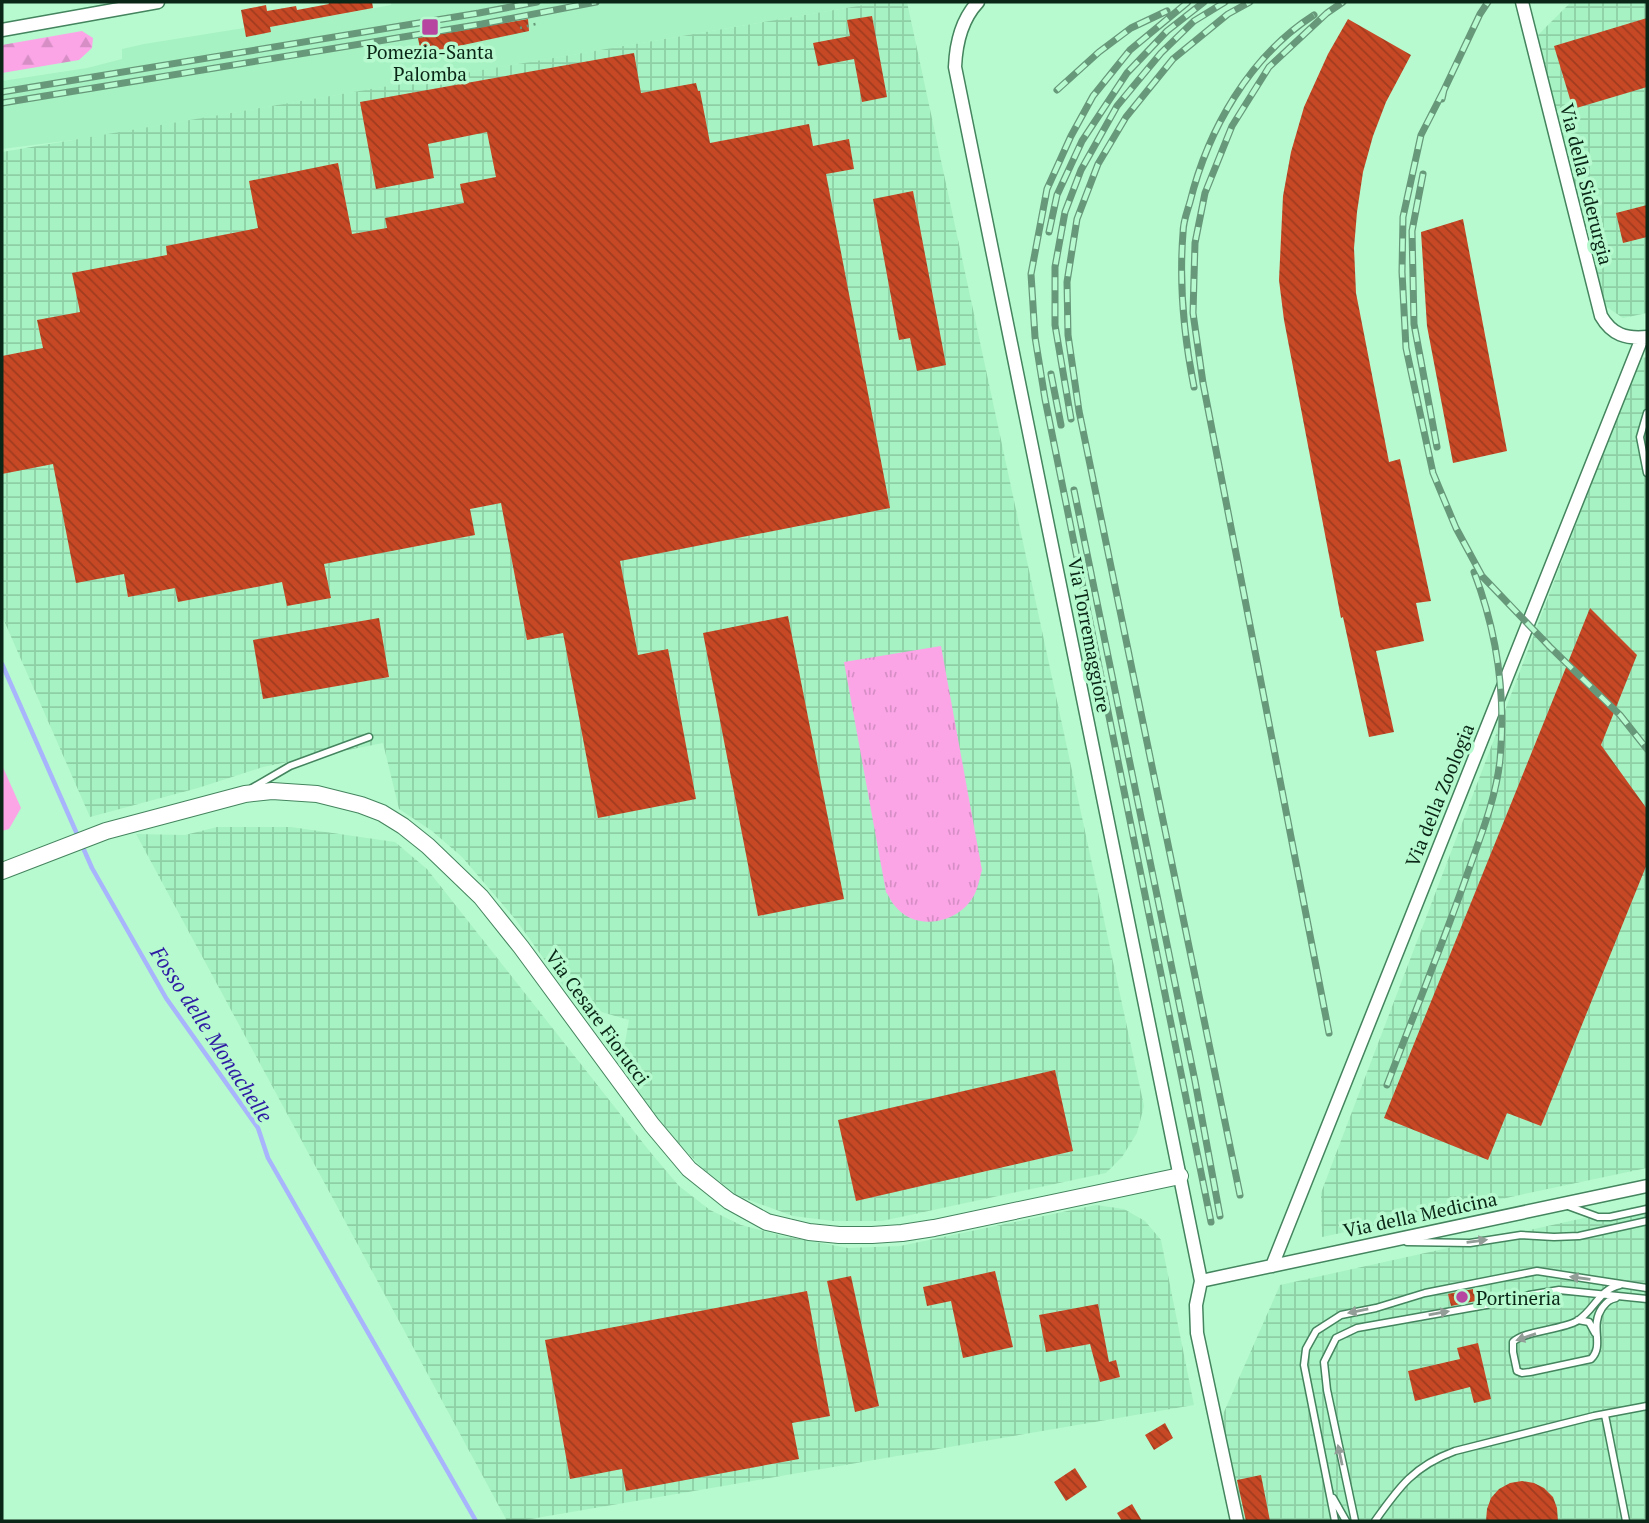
<svg xmlns="http://www.w3.org/2000/svg" width="1649" height="1523" viewBox="0 0 1649 1523" font-family="'PT Serif',serif">
<style>
.built{fill:#a7f2c2}
.industrial{fill:url(#industrial-grid)}
.grass{fill:url(#grass-tufts)}
.forest{fill:url(#forest-firs)}
.park{fill:#fba5e7}
.lines{fill:none;stroke-linecap:round;stroke-linejoin:round}
.stream{stroke:#a8b4fb;stroke-width:4.5}
.building{fill:url(#building-back-hatch)}
.service-casing{stroke:#44845e;stroke-width:9}
.minor-casing{stroke:#44845e;stroke-width:15}
.tertiary-casing{stroke:#44845e;stroke-width:18}
.path{stroke:#67987a;stroke-width:2.5;stroke-dasharray:2 5;stroke-linecap:butt}
.service{stroke:#fff;stroke-width:6}
.minor{stroke:#fff;stroke-width:12}
.tertiary{stroke:#fff;stroke-width:16}
.rail-casing{stroke:#67987a;stroke-width:7}
.rail{stroke:#b7facf;stroke-width:4.5;stroke-dasharray:13;stroke-linecap:butt}
.oneway{fill:#919d96}
.poi-dot{fill:#b746a1;stroke:#b7facf;stroke-width:2.5}
.labels{text-anchor:middle;dominant-baseline:central;stroke-width:7;stroke-linejoin:round;paint-order:stroke}
.poi-label{font-size:19px;fill:#0a2616;stroke:#b7facf}
.street-label{font-size:19px;fill:#0a2616;stroke:#b7facf}
.water-label{font-size:21px;font-style:italic;fill:#2e1ca3;stroke:#b7facf}
</style>
<defs>
<pattern id="industrial-grid" width="8" height="8" patternUnits="userSpaceOnUse" patternTransform="scale(1.75)"><rect width="8" height="8" fill="#a7f2c2"/><path d="M0 4h8M4 0v8" fill="none" stroke="#8ecfa6"/></pattern>
<pattern id="grass-tufts" width="24" height="20" patternUnits="userSpaceOnUse" patternTransform="scale(1.75)"><rect width="24" height="20" fill="#fba5e7"/><path d="M3 7l-1-3M5 7V3M7 7l1-3M15 17l-1-3M17 17v-4M19 17l1-3" fill="none" stroke="#d68ec5"/></pattern>
<pattern id="forest-firs" width="22" height="20" patternUnits="userSpaceOnUse" patternTransform="scale(1.75)"><rect width="22" height="20" fill="#fba5e7"/><path d="M5 1l3.5 6h-7zM16 11l3.5 6h-7z" fill="#d68ec5"/></pattern>
<pattern id="building-back-hatch" width="6" height="6" patternUnits="userSpaceOnUse" patternTransform="scale(1.75)"><rect width="6" height="6" fill="#c74825"/><path d="M-1 5l2 2M0 0l6 6M5-1l2 2" fill="none" stroke="#a03c1f"/></pattern>
</defs>
<rect width="100%" height="100%" fill="#b7facf"/>
<!-- built -->
<path class="built" d="M391,2H881L81,139L2,149V81L87,68L122,59V49L144,44L244,28L246,37L271,32L270,27L391,5Z"/>
<!-- industrial -->
<path class="industrial" d="M881,2H907L1144,1106L1137,1133L1122,1157L1106,1173L882,1221H833L793,1216L738,1196L702,1168L656,1119L621,1065L629,1020L577,1005L516,920L462,857L432,831L399,809L383,743L263,767L198,788L90,817L2,616V152Z
M1571,2H1647V313L1623,318L1601,303L1538,35Z
M1647,357V1168L1322,1237L1321,1193L1639,359Z
M217,827H291L395,842L427,869L651,1153L679,1186L710,1210L741,1225L783,1236L848,1248L900,1246L1096,1205L1124,1209L1145,1221L1161,1240L1194,1405L519,1521H507L136,834L185,835Z
M1647,1204V1521H1241L1220,1421L1280,1285Z"/>
<!-- grass -->
<path class="grass" d="M941,646L982,870C980,876 979,884 976,891C964,922 917,934 895,906C891,902 889,896 886,892L844,662Z"/>
<!-- forest -->
<path class="forest" d="M82,31L93,38L92,48L79,60L2,73V45Z"/>
<!-- park -->
<path class="park" d="M2,765L21,808L9,829L2,831Z"/>
<g class="lines">
<!-- stream -->
<path class="stream" d="M2,664L92,868L166,998L258,1128L268,1158L476,1521"/>
</g>
<!-- building -->
<path class="building" d="M328,2H372L373,8L270,27L271,32L246,37L241,10L266,5L267,11L296,6L297,10L329,4Z
M872,16L887,97L862,102L854,59L818,66L813,43L850,36L847,20Z
M1647,18V87L1573,109L1554,46Z
M528,19L529,31L421,54L418,38Z
M1348,19L1411,55L1386,102L1373,136L1363,172L1357,212L1354,248L1356,293L1389,462L1400,459L1431,601L1416,603L1424,641L1376,651L1394,732L1369,737L1343,617L1341,618L1284,320L1279,280L1283,196L1291,152L1304,107L1328,54Z
M634,53L641,93L696,83L698,91H700L710,143L809,124L813,146L849,139L854,169L826,174L890,508L620,561L638,655L668,649L696,799L598,818L563,633L527,640L501,503L470,509L475,535L324,564L331,598L287,606L282,582L178,602L175,588L128,597L124,574L76,583L53,464L2,474V356L43,348L37,320L80,312L72,273L167,255L166,246L258,228L249,181L338,163L352,234L387,228L385,218L464,203L460,184L496,177L487,132L428,144L434,178L376,189L360,102Z
M913,191L946,365L917,371L910,338L899,340L873,199Z
M1647,205V237L1623,243L1616,213Z
M1463,219L1507,451L1453,463L1427,326L1421,232Z
M1590,608L1637,655L1601,745L1647,809V864L1541,1126L1507,1113L1488,1160L1384,1118Z
M788,616L844,899L758,916L703,633Z
M379,618L389,677L263,699L253,640Z
M1055,1070L1073,1151L856,1201L838,1120Z
M995,1271L1013,1347L963,1358L951,1301L927,1306L923,1287Z
M851,1276L879,1406L855,1412L827,1281Z
M1473,1289L1476,1301L1451,1306L1448,1294Z
M807,1291L830,1416L792,1423L799,1459L626,1491L622,1469L570,1479L545,1340Z
M1098,1304L1109,1362L1116,1360L1120,1377L1100,1382L1090,1344L1046,1352L1039,1315Z
M1478,1343L1491,1399L1474,1403L1470,1387L1415,1401L1408,1371L1460,1359L1457,1348Z
M1165,1423L1173,1438L1154,1450L1145,1435Z
M1075,1468L1087,1487L1066,1501L1054,1482Z
M1261,1475L1270,1521H1246L1237,1480Z
M1522,1481L1534,1483L1544,1488L1553,1497L1557,1508L1558,1521H1486L1487,1509L1491,1498L1499,1489L1510,1483Z
M1132,1504L1142,1521H1122L1117,1513Z"/>
<g class="lines">
<defs>
<path id="service" d="M1647,413L1640,437L1647,473
M252,788L290,766L369,737
M1568,1206L1598,1217H1610L1647,1209
M1407,1242L1470,1243L1521,1235L1554,1237L1579,1236L1647,1221
M1616,1298C1608,1300 1607,1302 1602,1308C1589,1327 1605,1345 1591,1359L1530,1372L1522,1373L1517,1371L1513,1352V1342C1523,1331 1561,1330 1577,1321C1594,1311 1599,1289 1620,1285
M1578,1320L1589,1322L1595,1333
M1605,1415L1626,1521
M1333,1498L1346,1521
M1335,1521L1304,1365L1306,1349L1316,1331L1341,1315L1376,1308L1425,1293L1537,1271L1647,1288
M1355,1521L1327,1390L1324,1362L1336,1338L1357,1328L1503,1302L1529,1295L1559,1290L1647,1299
M1375,1521C1399,1487 1414,1466 1455,1451L1594,1416L1647,1406"/>
<path id="minor" d="M978,2C961,20 956,43 955,67L1201,1281L1196,1305L1197,1333L1237,1521
M1522,2L1601,316C1612,335 1626,339 1647,337
M2,30L158,2
M1272,1266L1642,338
M1201,1281L1647,1186"/>
<path id="tertiary" d="M2,871L106,831L245,794L272,791L317,794L361,805L382,813L403,826L428,846L481,897L521,947L652,1125L689,1169L729,1201L767,1222L809,1232L839,1235H872L902,1233L934,1228L1180,1176"/>
</defs>
<!-- service casing -->
<use href="#service" class="service-casing"/>
<!-- minor casing -->
<use href="#minor" class="minor-casing"/>
<!-- tertiary casing -->
<use href="#tertiary" class="tertiary-casing"/>
<!-- path -->
<path class="path" d="M520,28L539,23"/>
<!-- service -->
<use href="#service" class="service"/>
<!-- minor -->
<use href="#minor" class="minor"/>
<!-- tertiary -->
<use href="#tertiary" class="tertiary"/>
<defs>
<path id="rail" d="M1188,2L1130,50L1093,96L1071,136L1047,189L1031,274L1035,337L1045,399L1211,1222
M1057,90L1099,52L1131,28L1167,11
M1444,90L1421,135L1403,217L1402,272L1406,348L1433,473L1456,528L1482,576L1550,647L1620,715L1647,749
M2,92L479,13L537,2
M1442,99L1444,90L1480,14L1488,2
M2,103L482,24L596,2
M1423,174L1412,231L1414,324L1437,447
M1049,232L1057,195L1082,141L1127,73L1167,31L1204,2
M1051,374L1061,425
M1194,387C1184,337 1179,284 1183,233C1183,222 1187,212 1190,202C1208,129 1250,56 1314,15
M1071,419L1055,325V267L1065,212L1081,170L1117,106L1161,53L1194,21L1225,2
M1074,490L1195,1081L1220,1216
M1329,1033L1203,383L1193,313L1195,243L1205,193L1232,126L1269,67L1327,13L1343,2
M1387,1085C1414,1014 1443,943 1468,872C1481,835 1496,798 1500,760C1506,696 1497,632 1474,572
M1240,1195L1079,411L1068,335L1067,282L1077,219L1098,164L1126,117L1173,59L1228,14L1250,2"/>
</defs>
<!-- rail casing -->
<use href="#rail" class="rail-casing"/>
<!-- rail -->
<use href="#rail" class="rail"/>
</g>
<!-- one-way arrows -->
<defs><path id="oneway-solid" d="M-6-.8H1V-3.2L6.5 0L1 3.2V.8H-6Z" transform="scale(1.75)"/></defs>
<g class="oneway">
<use href="#oneway-solid" transform="translate(1477 1241) rotate(-7)"/>
<use href="#oneway-solid" transform="translate(1580 1278) rotate(-172)"/>
<use href="#oneway-solid" transform="translate(1358 1311) rotate(169)"/>
<use href="#oneway-solid" transform="translate(1439 1313) rotate(-10)"/>
<use href="#oneway-solid" transform="translate(1526 1337) rotate(161)"/>
<use href="#oneway-solid" transform="translate(1340 1455) rotate(-102)"/>
</g>
<!-- markers -->
<g class="poi-dot">
<rect x="421" y="18" width="18" height="18" rx="3.5"/>
<circle cx="1462" cy="1297" r="7"/>
</g>
<g class="labels">
<!-- poi labels -->
<g class="poi-label">
<text x="430" y="51">Pomezia-Santa<tspan x="430" dy="22">Palomba</tspan></text>
<text x="1476" y="1297" text-anchor="start">Portineria</text>
</g>
<!-- street labels -->
<g class="street-label">
<text transform="translate(1587 184) rotate(76)">Via della Siderurgia</text>
<text transform="translate(1090 635) rotate(79)">Via Torremaggiore</text>
<text transform="translate(1439 795) rotate(-68)">Via della Zoologia</text>
<text transform="translate(598 1017) rotate(54)">Via Cesare Fiorucci</text>
<text transform="translate(1420 1214) rotate(-12)">Via della Medicina</text>
</g>
<!-- water labels -->
<g class="water-label">
<text transform="translate(212 1034) rotate(57)">Fosso delle Monachelle</text>
</g>
</g>
<!-- border -->
<rect width="1649" height="1523" fill="none" stroke="#0a2616" stroke-width="7"/>
</svg>
